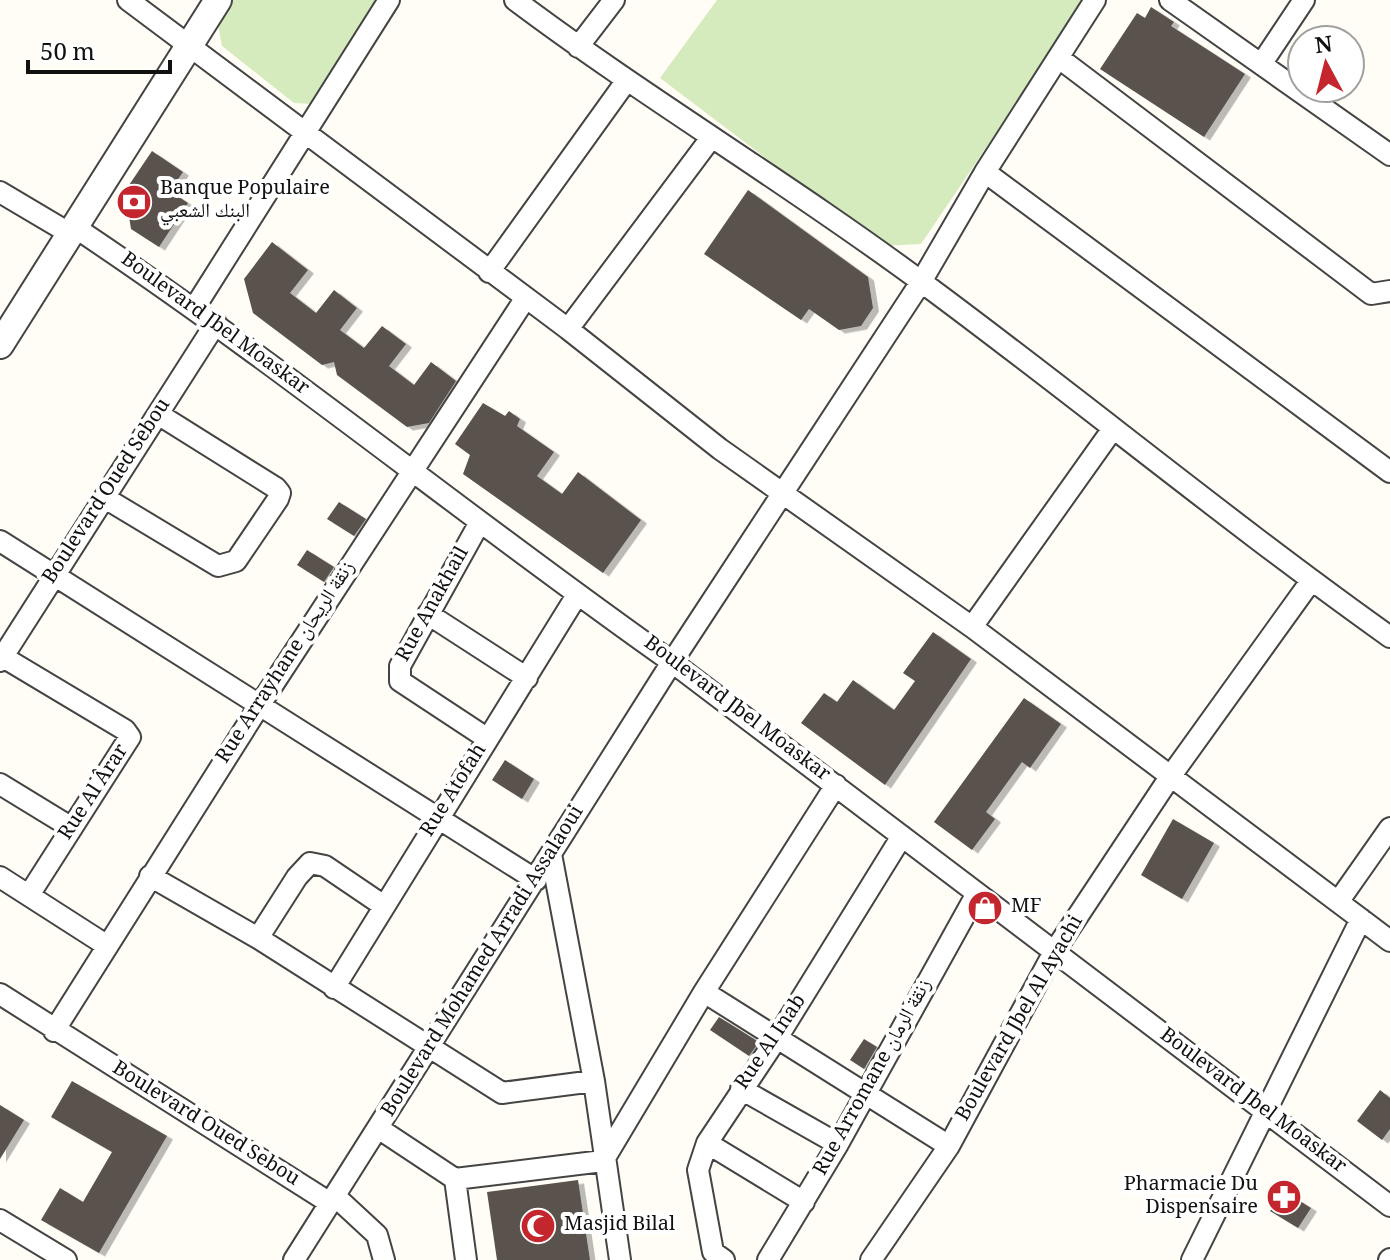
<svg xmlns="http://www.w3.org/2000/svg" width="1390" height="1260" viewBox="0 0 1390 1260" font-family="Georgia,'Noto Naskh Arabic',serif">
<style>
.green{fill:#d5ebbd}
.building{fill:#5a524d;filter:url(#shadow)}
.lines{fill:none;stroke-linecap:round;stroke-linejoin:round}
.minor-casing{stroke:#444;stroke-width:24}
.tertiary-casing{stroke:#444;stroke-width:30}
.minor{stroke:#fff;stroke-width:20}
.tertiary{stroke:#fff;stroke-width:26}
.labels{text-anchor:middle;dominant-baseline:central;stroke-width:8;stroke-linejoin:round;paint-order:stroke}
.poi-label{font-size:20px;fill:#111;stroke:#fff;text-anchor:start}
.street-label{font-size:20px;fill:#111;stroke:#fff}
</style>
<defs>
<filter id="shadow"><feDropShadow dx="6" dy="3.5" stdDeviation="0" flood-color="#0004"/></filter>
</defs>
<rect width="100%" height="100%" fill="#fffdf5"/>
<!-- green -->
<path class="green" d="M231,0H382L313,104L294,103L222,46L218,24Z
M717,0H1086L921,244L882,246L660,78Z"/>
<!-- building -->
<path class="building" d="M1151,7L1174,22L1171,26L1245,74L1204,137L1100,69L1137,13L1145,18Z
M152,151L183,172L170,191L188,203L159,247L131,229L125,191Z
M748,190L868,277L873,308L861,326L839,330L809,309L801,320L704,254Z
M272,242L308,270L290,293L316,313L334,290L357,308L340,330L364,348L382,326L406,344L389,366L414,385L431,362L456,381L429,423L407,427L337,375L334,362L322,365L253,313L244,279Z
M483,403L505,416L509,411L520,419L517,426L554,452L537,476L562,494L578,472L641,520L603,573L463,474L470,455L455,444Z
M339,502L366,519L354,536L327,519Z
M307,550L334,567L324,582L297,565Z
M933,632L971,659L885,785L801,723L824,693L837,702L853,680L894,710L915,681L903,673Z
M1024,698L1061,724L1030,768L1022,762L986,812L995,819L972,850L934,822Z
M505,760L534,779L522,799L492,780Z
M1173,819L1214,843L1182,899L1141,875Z
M719,1017L759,1042L749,1056L710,1030Z
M864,1039L877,1047L864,1069L850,1060Z
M72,1081L167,1136L99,1253L41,1220L60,1188L83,1202L112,1152L51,1117Z
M1380,1090L1390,1098V1129L1382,1140L1357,1121Z
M0,1105L24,1120L0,1159Z
M578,1180L590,1260H497L487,1192Z
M1284,1191L1311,1208L1298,1228L1270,1211Z"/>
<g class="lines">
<defs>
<path id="minor" d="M128,0L568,329L720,449L972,627L1390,941
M515,0C647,99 790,184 923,283C1080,399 1231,524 1390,637
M1170,0L1390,155
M578,47L614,0
M1059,58L1371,294L1390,291
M1262,63L1304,0
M985,172L1390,472
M0,192L69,233
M73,226C279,363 470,520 672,662L1390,1206
M489,272L627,80
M195,307L389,0
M568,329L711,138
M105,498L218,566L236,561L278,499L280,493L276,488L158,414
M480,522L400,666V681L488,739
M0,541L536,880
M428,614L527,678
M972,627L1112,430
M3,657L125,730L130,737L29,895
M0,661L216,323
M0,784L72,828
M551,854L594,1081L620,1260
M150,876L258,938L502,1093L594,1081
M0,877L106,945
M1338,902L1390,828
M258,938L297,877L310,863L325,866L384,906
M334,988L577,595
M704,992L949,1146
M0,994L330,1203
M54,1031L261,703L525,299
M741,1089L838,1144
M378,1128L455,1179L603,1161L704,992L836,785
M707,1143L804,1202
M455,1179L466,1260
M336,1197L377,1235L384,1260
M0,1220L66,1260
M294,1260L672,662L921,282L985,172L1095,0
M724,1260L713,1252L698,1170L707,1143L777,1038L902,836
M768,1260L838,1144L976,895
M871,1260L949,1146L1054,952L1170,777L1311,581
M1192,1260L1361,919
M1389,1260L1390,1259"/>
<path id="tertiary" d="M0,345L218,0"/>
</defs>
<!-- minor casing -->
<use href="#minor" class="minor-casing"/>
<!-- tertiary casing -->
<use href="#tertiary" class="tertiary-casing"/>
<!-- minor -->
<use href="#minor" class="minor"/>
<!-- tertiary -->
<use href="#tertiary" class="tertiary"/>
</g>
<!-- icons -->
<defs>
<symbol id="bank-disc" viewBox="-11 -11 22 22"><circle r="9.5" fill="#c4262e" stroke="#fff"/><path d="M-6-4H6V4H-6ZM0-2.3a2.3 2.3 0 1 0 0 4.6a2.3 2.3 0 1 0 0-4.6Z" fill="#fff"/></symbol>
<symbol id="shop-disc" viewBox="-11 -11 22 22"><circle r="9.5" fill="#c4262e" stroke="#fff"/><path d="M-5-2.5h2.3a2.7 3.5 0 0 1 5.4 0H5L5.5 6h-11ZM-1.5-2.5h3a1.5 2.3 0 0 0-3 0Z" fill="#fff"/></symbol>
<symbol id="pharmacy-disc" viewBox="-11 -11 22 22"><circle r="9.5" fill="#c4262e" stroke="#fff"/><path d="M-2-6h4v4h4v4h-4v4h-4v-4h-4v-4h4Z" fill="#fff"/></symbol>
<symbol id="mosque-disc" viewBox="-11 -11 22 22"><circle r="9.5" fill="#c4262e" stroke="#fff"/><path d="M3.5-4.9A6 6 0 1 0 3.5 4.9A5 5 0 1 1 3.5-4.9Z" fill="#fff"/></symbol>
</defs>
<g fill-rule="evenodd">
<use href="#bank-disc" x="114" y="182" width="40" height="40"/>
<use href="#shop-disc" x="965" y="888" width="40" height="40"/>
<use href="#pharmacy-disc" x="1264" y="1177" width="40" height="40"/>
<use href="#mosque-disc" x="518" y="1206" width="40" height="40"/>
</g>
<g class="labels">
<!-- poi labels -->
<g class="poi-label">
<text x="160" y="190">Banque Populaire<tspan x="160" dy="23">البنك الشعبي</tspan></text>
<text x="1011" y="908">MF</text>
<text x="1258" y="1186" text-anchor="end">Pharmacie Du<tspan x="1258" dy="23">Dispensaire</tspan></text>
<text x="564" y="1226">Masjid Bilal</text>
</g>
<!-- street labels -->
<g class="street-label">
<text transform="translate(214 325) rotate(36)">Boulevard Jbel Moaskar</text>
<text transform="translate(108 492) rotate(-57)">Boulevard Oued Sebou</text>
<text transform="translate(434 605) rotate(-61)">Rue Anakhail</text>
<text transform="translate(287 663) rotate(-57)">Rue Arrayhane زنقة الريحان</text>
<text transform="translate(736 710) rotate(37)">Boulevard Jbel Moaskar</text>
<text transform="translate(455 791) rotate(-58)">Rue Atofah</text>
<text transform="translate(95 793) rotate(-57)">Rue Al Ârar</text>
<text transform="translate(484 962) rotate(-58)">Boulevard Mohamed Arradi Assalaoui</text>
<text transform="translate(1021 1019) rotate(-60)">Boulevard Jbel Al Ayachi</text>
<text transform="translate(772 1043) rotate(-56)">Rue Al Inab</text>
<text transform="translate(874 1078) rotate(-61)">Rue Arromane زنقة الرمان</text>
<text transform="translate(1252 1102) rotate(37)">Boulevard Jbel Moaskar</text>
<text transform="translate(205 1125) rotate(32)">Boulevard Oued Sebou</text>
</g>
</g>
<!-- north arrow -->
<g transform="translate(1326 64) rotate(353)"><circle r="38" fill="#ffffff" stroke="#a0a0a0" stroke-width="2"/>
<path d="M0-6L14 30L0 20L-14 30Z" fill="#c4262e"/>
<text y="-12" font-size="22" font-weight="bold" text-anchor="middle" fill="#111111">N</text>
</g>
<!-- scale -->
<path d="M28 60v12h142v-12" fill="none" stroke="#111111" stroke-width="4"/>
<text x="40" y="60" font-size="24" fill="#111111" stroke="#ffffff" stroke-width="6" paint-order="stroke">50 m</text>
</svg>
